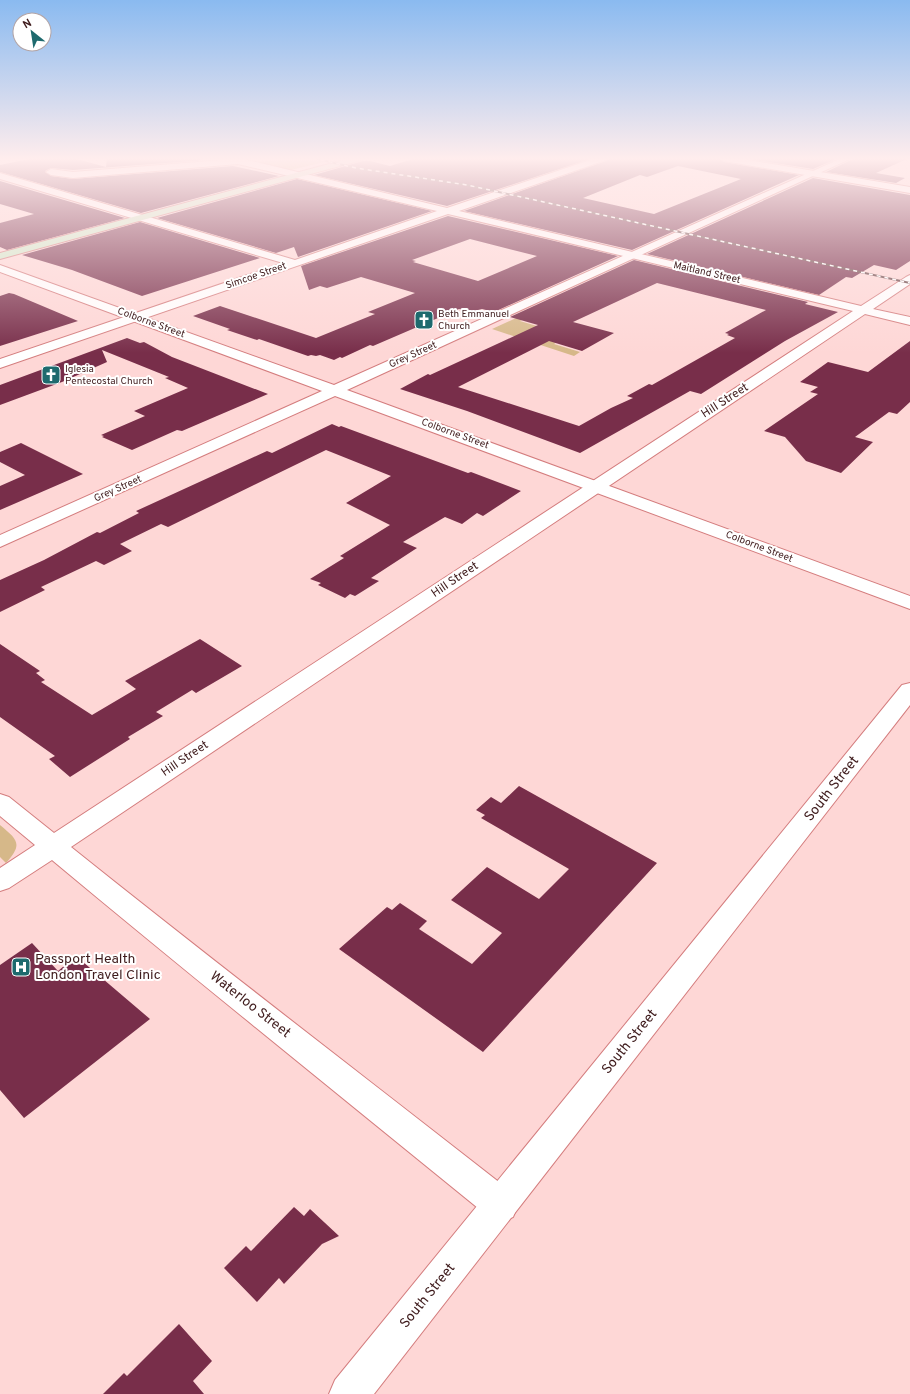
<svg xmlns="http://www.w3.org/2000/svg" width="910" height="1394" viewBox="0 0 910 1394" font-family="Overpass,sans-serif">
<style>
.green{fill:#d6b889}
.building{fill:#782e4a;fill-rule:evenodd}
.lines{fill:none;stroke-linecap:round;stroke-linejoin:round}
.minor-casing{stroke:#d47d7e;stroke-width:2}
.tertiary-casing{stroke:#d47d7e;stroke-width:2}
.secondary-casing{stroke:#d47d7e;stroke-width:2}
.minor{fill:#fff;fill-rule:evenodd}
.tertiary{fill:#fff;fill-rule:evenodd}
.secondary{fill:#d0e9ca;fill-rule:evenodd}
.rail-casing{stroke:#684445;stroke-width:2}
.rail{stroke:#fff;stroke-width:1.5;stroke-dasharray:4;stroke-linecap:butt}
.labels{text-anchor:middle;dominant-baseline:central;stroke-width:4;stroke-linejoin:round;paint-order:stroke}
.far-street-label{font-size:10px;fill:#3f1c1d;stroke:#fff}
.far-poi-label{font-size:10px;fill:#3f1c1d;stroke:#fff;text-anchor:start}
.street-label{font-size:12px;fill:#3f1c1d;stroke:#fff}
.near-street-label{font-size:14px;fill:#3f1c1d;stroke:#fff}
.near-poi-label{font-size:14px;fill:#3f1c1d;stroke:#fff;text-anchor:start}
</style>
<rect width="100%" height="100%" fill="#fed7d6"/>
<!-- green -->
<path class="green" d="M301,158H310L324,162L291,170L256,162Z
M538,308L544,310L520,321L567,335L554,344L580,352L574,356L492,329Z
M0,825C18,840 23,844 6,863L0,857Z"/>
<!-- building -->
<path class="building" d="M34,158H73L106,167L107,158H194L205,160L73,170L51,168L45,171L51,176L73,179L233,166L279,176L141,213L0,172V165Z
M416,158H593L447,206L314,175L363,161H370L390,166Z
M608,158H719L724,162L799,175L632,250L464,211L606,161ZM678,166L741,179L654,214L583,198L640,175L647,177Z
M742,158H839L813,169Z
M853,158H909L876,173L905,178L896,183L826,172L853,159Z
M813,178L910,195V261L896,270L874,265L852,278L846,277L819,295L647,254Z
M297,179L432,211L298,257L294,247L276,253L157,218Z
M0,181L125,218L7,250L0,247V223L34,214L0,204Z
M448,216L618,256L494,312L482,309L470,312L459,309L373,346L370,345L342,358L340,357L334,360L320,355L316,356L311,355L308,356L259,339L257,340L227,330L230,329L193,316L220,306L316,338L375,314L368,312L415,293L361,277L327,288L320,286L309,290L301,266ZM470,239L537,256L478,281L413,262L416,261L412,260Z
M140,222L260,258L142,296L72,270L22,255Z
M634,260L808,302L805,304L838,312L785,341L701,394L690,391L580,453L467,411L400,389L428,374L430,375L538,325L510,317ZM657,283L766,310L725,333L729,334L727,335L735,338L652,385L649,384L627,396L633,398L611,408L579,426L458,387L549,341L582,351L614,333L573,322Z
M9,293L14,294L78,321L0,346V296Z
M127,338L140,343L144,342L172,357L268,394L182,431L177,430L132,450L102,437L104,436L101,435L145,416L134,411L188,388L165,378L169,377L102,350L107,362L62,382L0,405V385Z
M910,341V402L897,414L889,412L855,437L873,442L841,473L806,461L785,437L764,431L818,394L810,392L818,387L800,382L828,362L868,372Z
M332,424L339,427L341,426L468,473L471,472L521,491L483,516L477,513L462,524L445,517L403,542L417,548L371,578L379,581L355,596L350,594L345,598L318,585L321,583L310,579L344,558L340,556L390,525L346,503L391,476L326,450L168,527L161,524L120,544L132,551L104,565L96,561L41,587L45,590L0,612V580L44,560L97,532L100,533L139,513L136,511L267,451L272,453Z
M21,443L83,474L0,510V486L25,475L0,462V452Z
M200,639L242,666L196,693L192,690L156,712L163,716L128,737L130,739L70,777L49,759L55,756L0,717V644L40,671L36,673L45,680L41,682L92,715L136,689L125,681Z
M519,786L657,863L483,1052L339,949L387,907L392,910L400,903L427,921L419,929L472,964L502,933L451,900L487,867L539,899L569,869L481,818L485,815L476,810L491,797L501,803Z
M32,943L58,971L76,956L150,1019L24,1118L0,1090V965Z
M294,1207L304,1216L310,1209L339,1236L322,1244L284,1284L279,1278L257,1302L224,1268L246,1246L251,1251Z
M179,1324L212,1361L193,1381L204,1394H103L124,1373L127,1376Z"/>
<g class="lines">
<defs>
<path id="minor" d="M221,158H239L447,208L596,158H607L606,160L459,211L861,306L906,277L910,275V284L873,309L910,317V325L865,314L71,847C217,964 366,1078 513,1193L518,1205L513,1217L501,1222L489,1217C343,1098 196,980 52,860L9,888L0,891V868L35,845L0,816V794L9,797L54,833L853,311L448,214L0,368V359L283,263L0,179V173L295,260L437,211L238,164L73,178L51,175L46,172L51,169L73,172L222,160Z
M720,158H736L910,187V193L724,161Z"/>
<path id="tertiary" d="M842,158H852L347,390L910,596V609L335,396L0,547V535L322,391L0,272V265L334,385Z
M910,683V705L374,1394H329L335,1380L902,685Z"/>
<path id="secondary" d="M351,158H363L362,160L0,259V253Z"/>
</defs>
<!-- minor casing -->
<use href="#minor" class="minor-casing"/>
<!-- tertiary casing -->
<use href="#tertiary" class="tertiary-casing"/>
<!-- secondary casing -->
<use href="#secondary" class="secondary-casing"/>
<!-- minor -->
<use href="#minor" class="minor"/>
<!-- tertiary -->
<use href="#tertiary" class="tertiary"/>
<!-- secondary -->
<use href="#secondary" class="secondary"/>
<defs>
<path id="rail" d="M313,158L356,168L467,185L910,283"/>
</defs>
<!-- rail casing -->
<use href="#rail" class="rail-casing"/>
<!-- rail -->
<use href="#rail" class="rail"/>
</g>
<!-- sky -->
<linearGradient id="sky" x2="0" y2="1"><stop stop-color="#8abaf0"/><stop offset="0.45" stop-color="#ffeded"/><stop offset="1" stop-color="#ffeded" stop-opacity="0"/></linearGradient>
<rect width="910" height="353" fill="url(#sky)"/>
<!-- icons -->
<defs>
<symbol id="church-square" viewBox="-11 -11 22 22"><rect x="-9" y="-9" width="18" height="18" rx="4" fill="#1e6a6e" stroke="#fff"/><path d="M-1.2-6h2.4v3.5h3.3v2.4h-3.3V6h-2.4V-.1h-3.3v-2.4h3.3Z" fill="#fff"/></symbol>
<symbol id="hospital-square" viewBox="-11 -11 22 22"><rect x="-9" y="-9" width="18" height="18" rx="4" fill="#1e6a6e" stroke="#fff"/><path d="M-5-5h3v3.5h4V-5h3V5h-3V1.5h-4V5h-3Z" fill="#fff"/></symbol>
</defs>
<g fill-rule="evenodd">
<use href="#church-square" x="413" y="309" width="22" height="22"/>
<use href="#church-square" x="40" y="364" width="22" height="22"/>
<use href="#hospital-square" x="10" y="956" width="22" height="22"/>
</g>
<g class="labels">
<!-- far-street labels -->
<g class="far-street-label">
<text transform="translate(707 273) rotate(13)">Maitland Street</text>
<text transform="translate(256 276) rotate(-19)">Simcoe Street</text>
<text transform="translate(151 323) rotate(20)">Colborne Street</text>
<text transform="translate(413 355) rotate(-24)">Grey Street</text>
<text transform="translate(455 434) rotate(20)">Colborne Street</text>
<text transform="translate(118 489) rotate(-24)">Grey Street</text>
<text transform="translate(759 547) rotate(21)">Colborne Street</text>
</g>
<!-- far-poi labels -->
<g class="far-poi-label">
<text x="438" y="314">Beth Emmanuel<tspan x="438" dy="12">Church</tspan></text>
<text x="65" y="369">Iglesia<tspan x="65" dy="12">Pentecostal Church</tspan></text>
</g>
<!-- street labels -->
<g class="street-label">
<text transform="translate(725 401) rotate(-33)">Hill Street</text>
<text transform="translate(455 580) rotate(-34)">Hill Street</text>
<text transform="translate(185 759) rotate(-34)">Hill Street</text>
</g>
<!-- near-street labels -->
<g class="near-street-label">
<text transform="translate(832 789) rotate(-52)">South Street</text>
<text transform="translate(250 1005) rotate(38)">Waterloo Street</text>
<text transform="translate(630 1042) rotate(-51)">South Street</text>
<text transform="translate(428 1296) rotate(-51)">South Street</text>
</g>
<!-- near-poi labels -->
<g class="near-poi-label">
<text x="35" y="959">Passport Health<tspan x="35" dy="16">London Travel Clinic</tspan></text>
</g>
</g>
<!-- north arrow -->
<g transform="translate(32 32) rotate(330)"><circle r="19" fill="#ffffff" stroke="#b2a4a5"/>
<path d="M0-3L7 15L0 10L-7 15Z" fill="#1e6a6e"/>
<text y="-6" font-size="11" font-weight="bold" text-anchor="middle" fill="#3f1c1d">N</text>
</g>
</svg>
